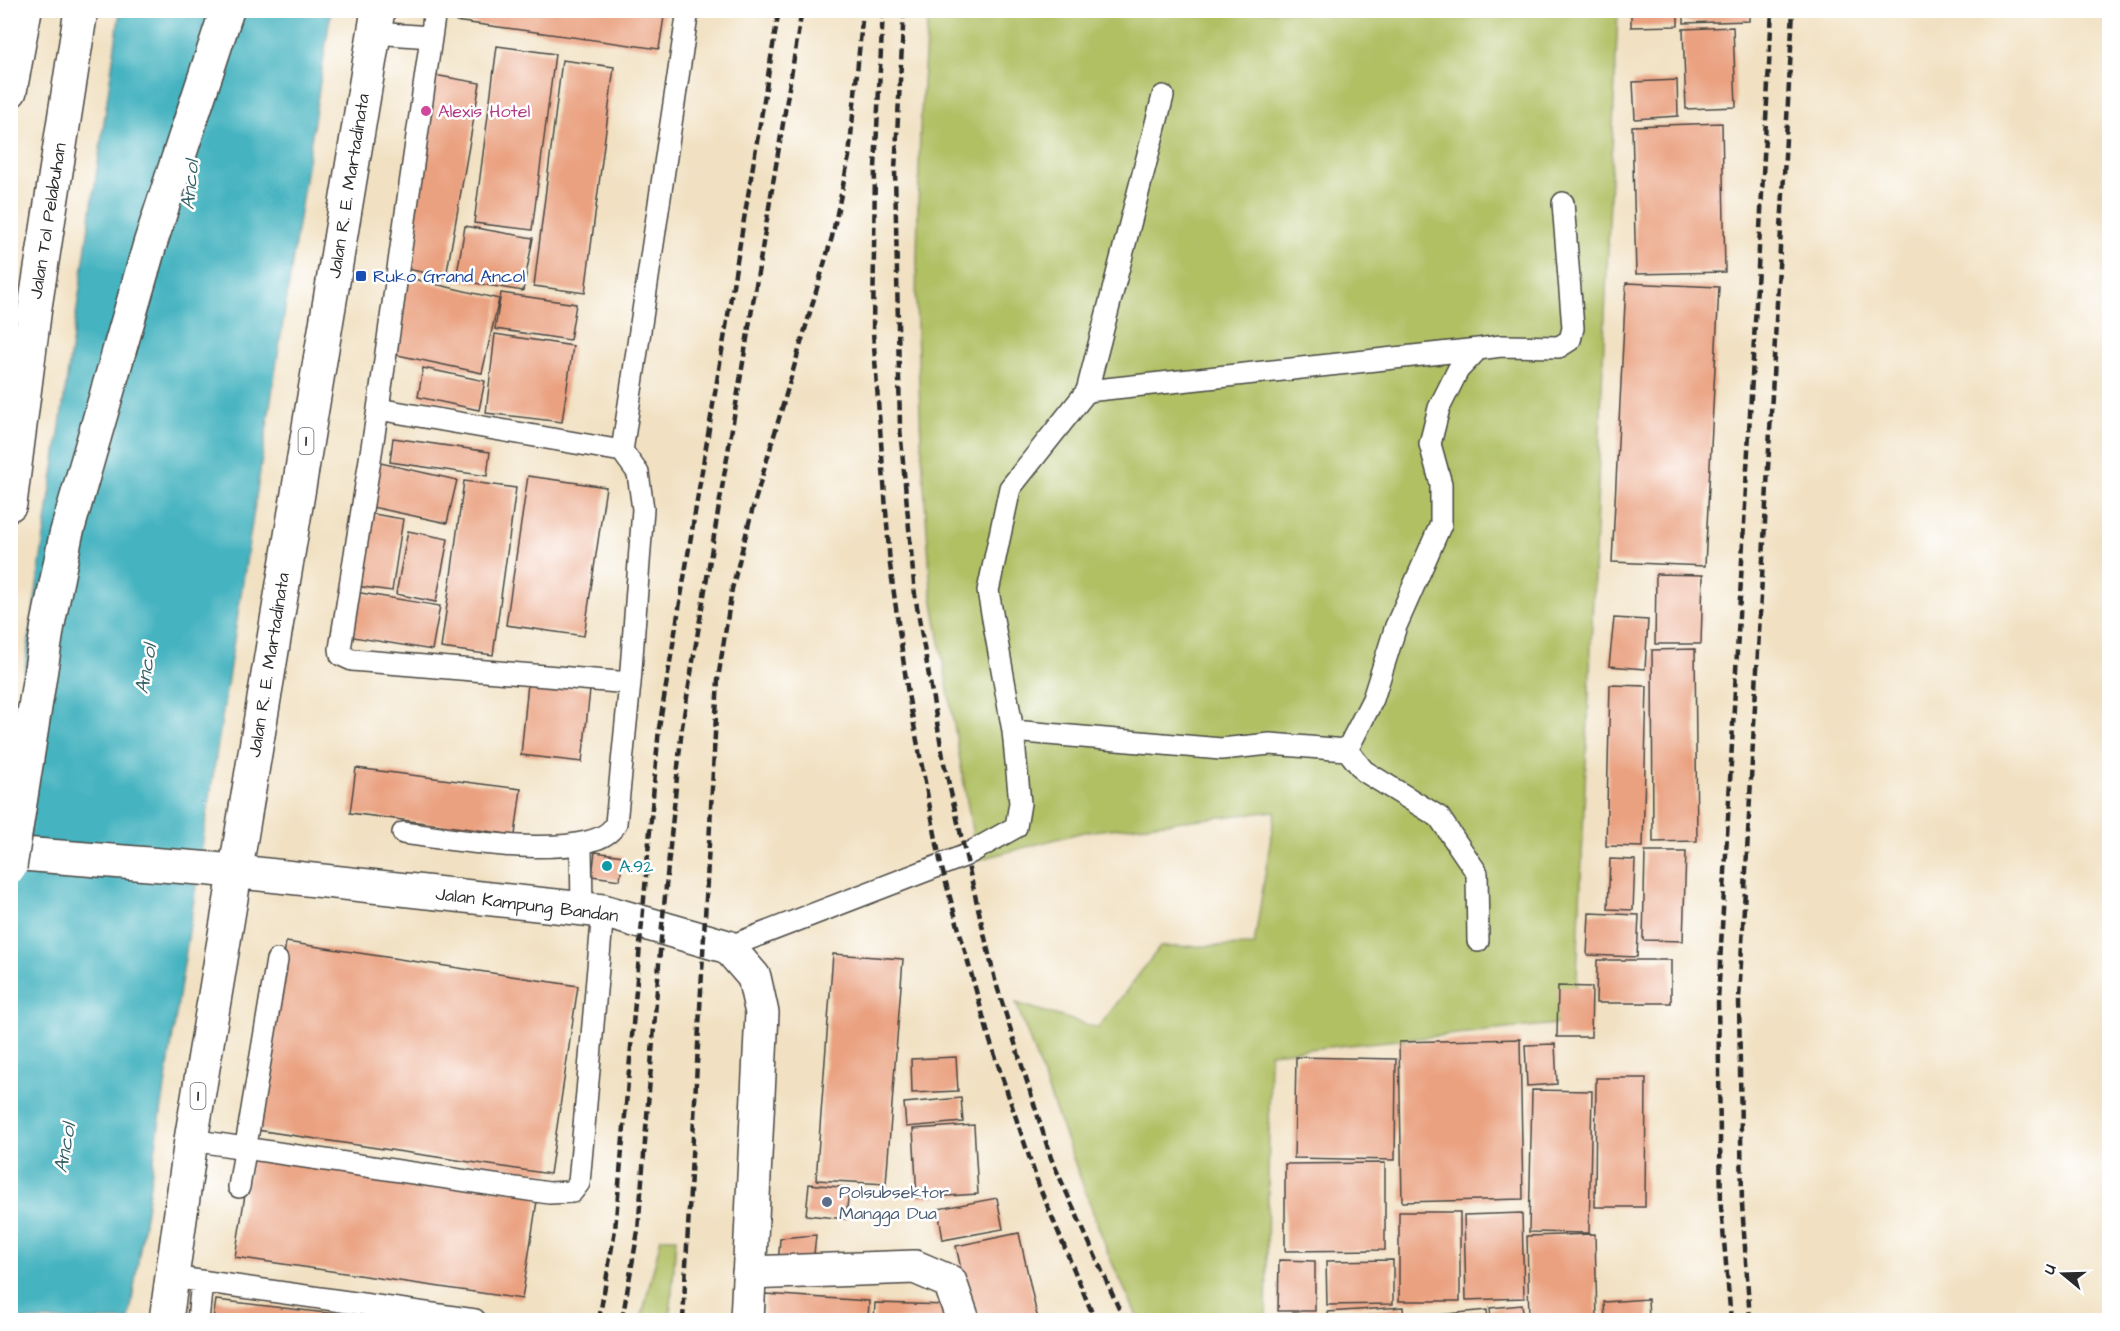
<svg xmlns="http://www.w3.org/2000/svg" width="2120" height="1331" viewBox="0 0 2120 1331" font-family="'Architects Daughter',sans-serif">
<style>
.green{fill:#b0c063;stroke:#6e7647;stroke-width:1.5}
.water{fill:#45b3c0;stroke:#386f76;stroke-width:1.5}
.building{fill:#eaa180}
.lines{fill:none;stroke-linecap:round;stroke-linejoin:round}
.lane-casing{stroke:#494642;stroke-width:24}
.street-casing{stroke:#494642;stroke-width:36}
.secondary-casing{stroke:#494642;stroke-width:36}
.highway-casing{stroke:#494642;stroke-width:36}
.lane{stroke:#fff;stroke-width:21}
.street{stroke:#fff;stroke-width:33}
.secondary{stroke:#fff;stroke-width:33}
.highway{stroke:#fff;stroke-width:33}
.rail{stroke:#2b2b2b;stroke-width:4.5;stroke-dasharray:9 4.5;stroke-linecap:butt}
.highway-bridge-casing{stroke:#494642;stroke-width:36;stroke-linecap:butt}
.highway-bridge{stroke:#fff;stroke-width:33}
.hotel-dot{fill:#d1479c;stroke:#fff;stroke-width:2}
.transit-dot{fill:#1a4fb4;stroke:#fff;stroke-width:2}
.culture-dot{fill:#0f9aa8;stroke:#fff;stroke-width:2}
.service-dot{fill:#5c6f8a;stroke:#fff;stroke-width:2}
.labels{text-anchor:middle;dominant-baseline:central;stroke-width:5;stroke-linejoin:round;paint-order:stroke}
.shield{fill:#fff;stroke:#6b6b6b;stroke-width:1.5}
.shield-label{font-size:16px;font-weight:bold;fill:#2b2b2b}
.hotel-label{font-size:18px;fill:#b23c85;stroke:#fff;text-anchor:start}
.street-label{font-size:18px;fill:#2b2b2b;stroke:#fff}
.transit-label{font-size:18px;fill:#164399;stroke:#fff;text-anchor:start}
.culture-label{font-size:18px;fill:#0d838f;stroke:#fff;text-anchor:start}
.service-label{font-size:18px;fill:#4e5e75;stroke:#fff;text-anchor:start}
.water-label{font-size:20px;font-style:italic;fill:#356167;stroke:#fff}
</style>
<rect width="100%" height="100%" fill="#fff"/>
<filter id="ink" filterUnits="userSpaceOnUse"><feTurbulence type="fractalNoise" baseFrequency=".0167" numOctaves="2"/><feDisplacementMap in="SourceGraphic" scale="12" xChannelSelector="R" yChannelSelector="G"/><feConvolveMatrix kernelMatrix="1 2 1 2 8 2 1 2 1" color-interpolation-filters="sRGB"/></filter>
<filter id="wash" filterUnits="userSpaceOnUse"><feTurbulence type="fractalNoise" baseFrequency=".008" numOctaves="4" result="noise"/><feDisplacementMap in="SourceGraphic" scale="24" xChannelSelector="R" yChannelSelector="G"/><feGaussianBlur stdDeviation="1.35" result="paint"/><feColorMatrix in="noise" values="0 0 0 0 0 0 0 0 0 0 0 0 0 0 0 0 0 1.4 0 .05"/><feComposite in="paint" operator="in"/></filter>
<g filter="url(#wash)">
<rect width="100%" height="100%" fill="#f1e1c2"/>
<!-- green -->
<path class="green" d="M928,11H1618L1575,1022L1270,1053L1266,1320H1139L1109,1256L1016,1003L1098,1028L1160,947L1254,945L1275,811L1083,832L977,860L931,590L921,439L916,301L920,128Z
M661,1238H676L670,1320H641Z"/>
<!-- water -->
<path class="water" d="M120,11H331L129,1320H11V765Z"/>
<g id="blocks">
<!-- building -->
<path class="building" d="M457,10H665L659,49L455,21Z
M1631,10H1678V26L1631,27Z
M1684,10H1749V21L1684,23Z
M1733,27L1736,107L1686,109L1683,29Z
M497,46L555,54L532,230L474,223Z
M562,60L614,67L585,293L534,286Z
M434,75L480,83L446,277L402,268Z
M1677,80L1678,116L1635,119L1633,82Z
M1722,123L1725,272L1636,274L1632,126Z
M465,226L533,238L523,291L456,280Z
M405,277L499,299L482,373L388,353Z
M1626,283L1719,287L1705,566L1612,562Z
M501,293L576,304L570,340L495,329Z
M495,334L573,346L562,422L486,413Z
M423,368L485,381L479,410L418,397Z
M393,438L490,452L487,476L390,462Z
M376,462L457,480L447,523L367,506Z
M528,476L606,487L584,636L506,625Z
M464,481L516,488L493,655L441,648Z
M368,513L403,519L392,591L356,586Z
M408,531L448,539L436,602L396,594Z
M1656,574L1703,575L1701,644H1655Z
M355,592L440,606L432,650L347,636Z
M1614,618L1648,620L1645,669L1609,666Z
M1695,649L1697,841L1653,842L1652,650Z
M528,683L590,690L582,762L521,755Z
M1610,685L1647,686L1643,847L1606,846Z
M356,768L521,789L515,835L350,813Z
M595,852L623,856L620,880L592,876Z
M1645,852H1686L1683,941L1643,940Z
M1610,859L1635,860L1633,910L1608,909Z
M1589,913L1639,915L1637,957L1587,955Z
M286,942L578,986L550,1174L257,1130Z
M833,954L903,959L886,1184L816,1180Z
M1597,960H1671V1003H1596Z
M1558,986L1592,987L1591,1037H1557Z
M1520,1039L1523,1199L1402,1202L1399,1042Z
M1555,1044L1557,1084L1527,1086L1525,1045Z
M956,1057L958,1091L912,1093L911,1059Z
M1296,1057L1396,1059L1395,1160L1294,1158Z
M1596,1078H1646L1645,1207H1595Z
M1532,1090L1592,1091L1589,1233L1529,1232Z
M961,1098L963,1122L906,1127L904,1103Z
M974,1125L978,1194L917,1198L913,1129Z
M252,1151L538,1194L522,1299L235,1257Z
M1385,1163V1250L1285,1251V1164Z
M809,1184L849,1188L846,1219L806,1215Z
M997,1198L1003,1229L943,1240L938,1209Z
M1399,1212H1460V1301H1399Z
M1522,1213L1524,1298L1466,1300L1464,1215Z
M1019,1233L1038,1320H972L956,1246Z
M1595,1234L1597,1320H1529L1527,1236Z
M816,1235L813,1263L778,1268L780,1238Z
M1279,1260L1315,1261V1311H1278Z
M1393,1260V1304L1327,1305L1326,1261Z
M765,1294L869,1301L868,1320H764Z
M1648,1299L1649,1320H1605L1604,1302Z
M216,1300L378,1319V1320H213Z
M875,1303L949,1305V1320H874Z
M1522,1305L1524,1320H1491L1490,1308Z
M1403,1307L1404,1320H1329L1328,1312Z
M1487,1310L1488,1320H1408V1318Z
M1322,1315V1320H1279V1317Z"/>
</g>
</g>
<g filter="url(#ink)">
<use href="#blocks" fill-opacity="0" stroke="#494642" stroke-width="1.5"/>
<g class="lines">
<defs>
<path id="lane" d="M435,10L378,409L340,649L341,655L352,660L630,683
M374,33L431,37
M1087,391L1478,349
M378,409L622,451
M1013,731L1221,749L1270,744L1347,750L1364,771L1439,817L1477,873L1478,941
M1347,750L1373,699L1396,626L1441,524V484L1430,444L1439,408L1458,370L1478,349L1501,346L1559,347L1570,340L1573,328L1563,203
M403,833C445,838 597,866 616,823L630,683L643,509L638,473L622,451L688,10
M581,845L582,908
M728,947L964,856L1016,827L1020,803L1013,731L988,591L1010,488L1087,391L1163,96
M191,1140L549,1193L572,1192L579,1183L603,911
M239,1187L277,960
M172,1277L475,1320
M198,1320L202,1282"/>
<path id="street" d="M749,1273L915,1267L950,1282L963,1320"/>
<path id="secondary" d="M10,853L212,869L603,911L728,947L754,977L762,1013L747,1320"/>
<path id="highway" d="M10,91L25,10
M10,504L35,307L81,10
M166,1320L191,1140L378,10"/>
</defs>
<!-- lane casing -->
<use href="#lane" class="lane-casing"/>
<!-- street casing -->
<use href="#street" class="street-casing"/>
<!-- secondary casing -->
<use href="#secondary" class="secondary-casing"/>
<!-- highway casing -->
<use href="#highway" class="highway-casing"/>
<!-- lane -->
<use href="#lane" class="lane"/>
<!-- street -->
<use href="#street" class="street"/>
<!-- secondary -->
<use href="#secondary" class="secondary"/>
<!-- highway -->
<use href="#highway" class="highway"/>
<!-- rail -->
<path class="rail" d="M883,10L875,168L873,332L890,565L908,694L941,865L990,1041L1039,1186L1095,1320
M904,10L895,170L900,428L915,595L944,763L995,980L1051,1158L1124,1320
M599,1320L615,1230L659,728L779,10
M622,1320L638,1231L662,926L682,727L802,10
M683,1320L718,679L732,589L752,511L832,237L849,157L863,10
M1731,1320L1721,1207L1718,1001L1772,10
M1750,1320L1742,1204L1739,999L1793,10"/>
<defs>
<path id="highway-bridge" d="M10,867L48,624L66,535L150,244L227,10"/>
</defs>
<!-- highway-bridge casing -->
<use href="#highway-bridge" class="highway-bridge-casing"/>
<!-- highway-bridge -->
<use href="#highway-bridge" class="highway-bridge"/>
</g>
</g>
<!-- markers -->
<circle class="hotel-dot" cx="426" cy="111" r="6"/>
<rect class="transit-dot" x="355" y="270" width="12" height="12" rx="3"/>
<circle class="culture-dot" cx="607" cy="866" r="6"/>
<circle class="service-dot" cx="827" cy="1202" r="6"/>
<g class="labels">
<!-- shield labels -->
<g class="shield">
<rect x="298.5" y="428" width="15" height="26" rx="4.5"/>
<rect x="190.5" y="1083" width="15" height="26" rx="4.5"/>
</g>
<g class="shield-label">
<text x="306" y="441">1</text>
<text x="198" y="1096">1</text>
</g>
<!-- hotel labels -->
<g class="hotel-label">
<text x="438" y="111">Alexis Hotel</text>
</g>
<!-- street labels -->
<g class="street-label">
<text transform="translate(349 186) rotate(-81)">Jalan R. E. Martadinata</text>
<text transform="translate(48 221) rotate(-81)">Jalan Tol Pelabuhan</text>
<text transform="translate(269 665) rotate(-81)">Jalan R. E. Martadinata</text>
<text transform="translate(527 905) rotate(7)">Jalan Kampung Bandan</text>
</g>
<!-- transit labels -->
<g class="transit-label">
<text x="373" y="276">Ruko Grand Ancol</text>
</g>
<!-- culture labels -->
<g class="culture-label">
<text x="619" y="866">A.92</text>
</g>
<!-- service labels -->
<g class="service-label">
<text x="839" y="1192">Polsubsektor<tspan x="839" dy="21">Mangga Dua</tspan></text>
</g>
<!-- water labels -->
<g class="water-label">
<text transform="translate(190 185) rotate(-85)">Ancol</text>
<text transform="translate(146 669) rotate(-80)">Ancol</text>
<text transform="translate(65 1148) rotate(-80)">Ancol</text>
</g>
</g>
<!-- margin -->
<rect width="2120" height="1331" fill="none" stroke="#fff" stroke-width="36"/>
<!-- north arrow -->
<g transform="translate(2063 1274) rotate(289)" stroke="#ffffff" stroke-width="4.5" paint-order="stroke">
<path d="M0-4.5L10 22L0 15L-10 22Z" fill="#2b2b2b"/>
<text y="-9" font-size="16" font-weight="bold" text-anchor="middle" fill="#2b2b2b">U</text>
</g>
</svg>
